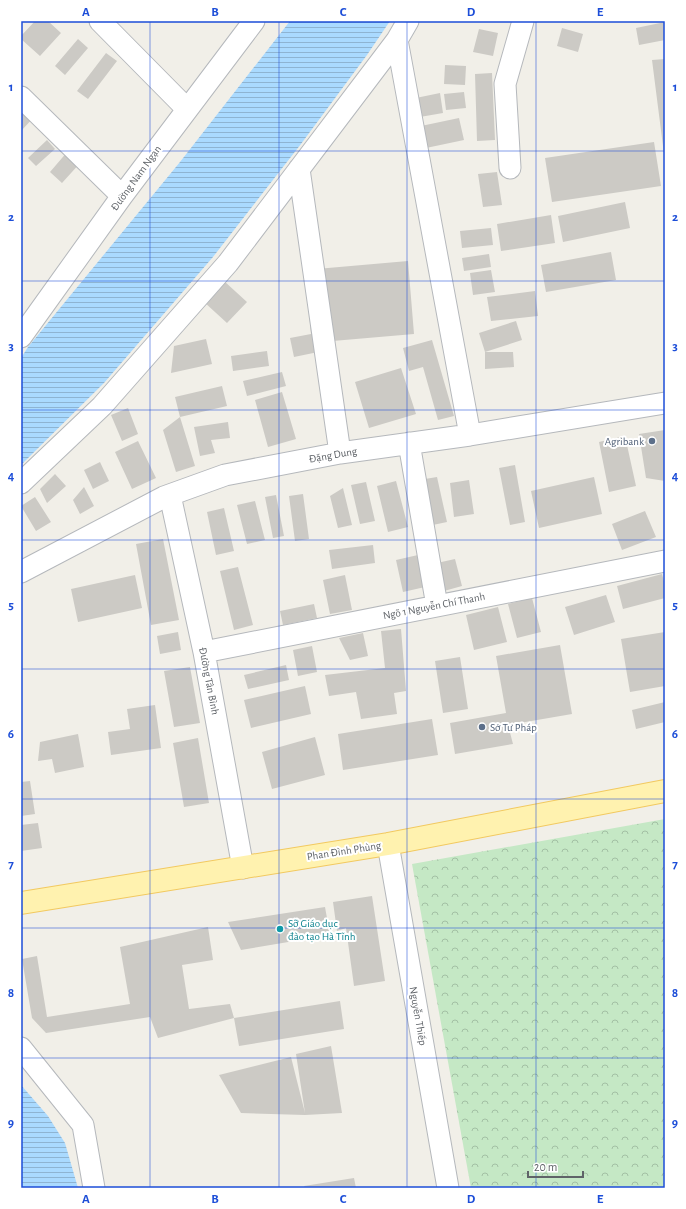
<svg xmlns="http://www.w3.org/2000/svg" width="686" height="1209" viewBox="0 0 686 1209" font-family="'Alegreya Sans',sans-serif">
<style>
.park{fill:url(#park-crowns)}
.water{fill:url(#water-rules)}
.building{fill:#cccac5}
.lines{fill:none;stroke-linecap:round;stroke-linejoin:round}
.minor-casing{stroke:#b5b8bc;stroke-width:23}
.major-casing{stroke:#f2c960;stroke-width:24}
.minor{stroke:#fff;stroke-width:21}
.major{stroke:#fff2af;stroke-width:22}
.grid{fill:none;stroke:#1d4ed8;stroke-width:1;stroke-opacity:0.55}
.service-dot{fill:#5c6f8a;stroke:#fff;stroke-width:1.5}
.culture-dot{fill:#0f9aa8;stroke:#fff;stroke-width:1.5}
.labels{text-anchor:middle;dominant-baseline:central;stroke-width:4;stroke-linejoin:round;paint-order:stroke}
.street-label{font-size:11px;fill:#5f6368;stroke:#fff}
.service-label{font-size:11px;fill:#4e5e75;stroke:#fff;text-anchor:end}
.culture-label{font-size:11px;fill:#0d838f;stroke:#fff;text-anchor:start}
.neatline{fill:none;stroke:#1d4ed8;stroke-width:1.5}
.grid-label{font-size:13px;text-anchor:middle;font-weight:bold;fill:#1d4ed8}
</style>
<defs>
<pattern id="park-crowns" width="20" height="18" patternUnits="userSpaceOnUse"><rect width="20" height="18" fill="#c5e8c5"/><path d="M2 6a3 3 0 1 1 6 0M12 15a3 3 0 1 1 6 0" fill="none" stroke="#a3c0a4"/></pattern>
<pattern id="water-rules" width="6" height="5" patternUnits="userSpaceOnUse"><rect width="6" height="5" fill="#aadaff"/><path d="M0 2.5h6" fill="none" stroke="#8eb4d2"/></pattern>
</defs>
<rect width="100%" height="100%" fill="#f1efe8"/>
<!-- park -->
<path class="park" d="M665,819V1188H471L412,864Z"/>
<!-- water -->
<path class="water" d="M290,21H390L367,55L301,144L213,257L104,383L21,465V358L28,347L180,162Z
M21,1085L48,1116L65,1143L78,1188H21Z"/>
<!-- building -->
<path class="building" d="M35,21H48L61,33L40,56L21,39V36Z
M665,22V40L639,45L636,28Z
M562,28L583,34L578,52L557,46Z
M479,29L498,33L493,56L473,52Z
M78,39L88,48L65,75L55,66Z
M106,53L117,61L88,99L77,91Z
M665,59V154H664L652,60Z
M445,65L466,66L465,85L444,84Z
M492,73L495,140L477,141L475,74Z
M464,92L466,108L446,110L444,94Z
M440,93L443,113L414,118L411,99Z
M21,108L35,116L21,131Z
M459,118L464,140L426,148L421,126Z
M47,140L55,149L36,166L28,158Z
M654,142L661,186L552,202L545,158Z
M68,151L81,162L62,183L50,172Z
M497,172L502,205L483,207L478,174Z
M625,202L630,228L563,242L558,216Z
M551,215L555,243L501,251L497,224Z
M491,228L493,245L462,248L460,231Z
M611,252L616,280L546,292L541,265Z
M489,254L491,267L464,271L462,258Z
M408,261L414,334L321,342L323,351L294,357L290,338L311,334L305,270Z
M491,270L495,292L473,295L470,273Z
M224,281L247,302L227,323L204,302Z
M535,291L538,316L491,321L487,297Z
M516,321L522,340L485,352L479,333Z
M206,339L212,364L171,373L174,346Z
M432,340L454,416L438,420L423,367L409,371L403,348Z
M267,351L269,366L233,371L231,356Z
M485,352H513L514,367L485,369Z
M401,368L416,414L369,428L355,382Z
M282,372L286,386L247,396L243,381Z
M222,386L227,406L180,417L175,397Z
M282,392L296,439L268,447L255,400Z
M128,408L138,434L122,441L111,415Z
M180,417L195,466L176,472L163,430Z
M228,422L230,438L211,440L215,453L200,456L194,427Z
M665,430V481L646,478L639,434Z
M625,436L636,486L609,492L599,442Z
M138,441L156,478L132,489L115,452Z
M100,462L109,481L93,489L84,470Z
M515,465L525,522L510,525L499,468Z
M55,474L66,486L47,503L40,489Z
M437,477L447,522L428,526L419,480Z
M594,477L602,514L539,528L531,491Z
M469,480L474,514L454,517L450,483Z
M396,481L408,527L388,532L377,486Z
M366,482L375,521L360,524L351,485Z
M84,487L94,506L80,514L73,500Z
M343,488L352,525L338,528L330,496Z
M303,494L309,539L295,541L289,496Z
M276,495L284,536L273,538L265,497Z
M35,497L51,522L36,531L21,506Z
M255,501L265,540L247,544L237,505Z
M224,508L234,551L216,555L207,512Z
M645,511L656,537L622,550L612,524Z
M163,539L179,620L151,625L136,544Z
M373,545L375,563L332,569L329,550Z
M418,555L425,587L403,592L396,560Z
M455,559L462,586L444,591L437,563Z
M238,567L253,625L234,630L220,571Z
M662,574L665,585V598L623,609L617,586Z
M135,575L142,608L78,622L71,589Z
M345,575L352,610L330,614L323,580Z
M606,595L615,622L574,635L565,607Z
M532,598L541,632L517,638L508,604Z
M314,604L317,618L283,625L280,611Z
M498,607L507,642L474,650L466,615Z
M401,629L406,691L394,693L397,714L361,719L356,692L329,696L325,675L385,668L381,631Z
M178,632L181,650L160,654L157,636Z
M665,632V686L630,692L621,639Z
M363,633L368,656L350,660L339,638Z
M560,645L572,714L508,725L513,744L455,754L450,723L506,713L496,656Z
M312,646L317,672L298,676L293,650Z
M460,657L468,709L443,713L435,661Z
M286,665L289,680L248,689L244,675Z
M190,667L200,723L174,727L164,671Z
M305,686L311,714L251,728L244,700Z
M665,702V722L636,729L632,710Z
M155,705L161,748L111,755L108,732L130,729L127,709Z
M432,719L438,755L343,770L338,734Z
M78,734L84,767L55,773L52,759L38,761L40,742Z
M315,737L325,775L272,789L262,752Z
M198,738L209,803L184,807L173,743Z
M30,781L35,814L21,816V782Z
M38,823L42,848L21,851V825Z
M372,896L385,981L354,986L346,928L337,931L333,902Z
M325,907L330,935L241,950L228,922Z
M208,927L213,960L182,965L189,1009L230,1004L234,1018L158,1038L150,1017L46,1033L32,1018L22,959L37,956L47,1017L130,1004L120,947Z
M340,1001L344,1029L239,1046L234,1018Z
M331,1046L342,1113L305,1115L241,1113L219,1075L291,1057L305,1113L296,1054Z
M354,1178L356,1188H305L304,1186Z"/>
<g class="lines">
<defs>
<path id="minor" d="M100,21L187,109
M397,40L470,435
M21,97L122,196
M510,168L505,84L523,21
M299,169L340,453
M21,337L122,196L254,21
M409,443L437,606
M21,483L102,406L228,263L397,40L408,21
M170,495L204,652L243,868
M21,572L164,497L225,475L340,453L470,435L665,403
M204,652L665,561
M388,844L448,1188
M21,1048L83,1125L94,1188"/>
<path id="major" d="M21,903L388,844L665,791"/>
</defs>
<!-- minor casing -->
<use href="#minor" class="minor-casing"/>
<!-- major casing -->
<use href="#major" class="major-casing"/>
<!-- minor -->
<use href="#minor" class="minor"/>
<!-- major -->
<use href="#major" class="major"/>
</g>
<!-- grid -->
<path class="grid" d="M150,21V1188M279,21V1188M407,21V1188M536,21V1188M21,151H665M21,281H665M21,410H665M21,540H665M21,669H665M21,799H665M21,928H665M21,1058H665"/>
<!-- markers -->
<g class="service-dot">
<circle cx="652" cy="441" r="4"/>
<circle cx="482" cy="727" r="4"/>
</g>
<circle class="culture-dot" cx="280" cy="929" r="4"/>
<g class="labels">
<!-- street labels -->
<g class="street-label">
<text transform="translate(136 178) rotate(-54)">Đường Nam Ngạn</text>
<text transform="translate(333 455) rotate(-10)">Đặng Dung</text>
<text transform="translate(434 606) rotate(-11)">Ngõ 1 Nguyễn Chí Thanh</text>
<text transform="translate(209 681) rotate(79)">Đường Tân Bình</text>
<text transform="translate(344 851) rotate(-9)">Phan Đình Phùng</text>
<text transform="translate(418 1016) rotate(80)">Nguyễn Thiếp</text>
</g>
<!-- service labels -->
<g class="service-label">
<text x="644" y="441">Agribank</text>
<text x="490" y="727" text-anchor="start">Sở Tư Pháp</text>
</g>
<!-- culture labels -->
<g class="culture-label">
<text x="288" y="923">Sỡ Giáo dục<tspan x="288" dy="13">đào tạo Hà Tĩnh</tspan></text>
</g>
</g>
<!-- border -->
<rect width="686" height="1209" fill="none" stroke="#ffffff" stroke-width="44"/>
<!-- scale -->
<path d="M528 1171v6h55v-6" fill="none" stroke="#5f6368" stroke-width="2"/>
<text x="534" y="1171" font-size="12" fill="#5f6368" stroke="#ffffff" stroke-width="3" paint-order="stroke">20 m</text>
<rect x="22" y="22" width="642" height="1165" class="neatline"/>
<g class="grid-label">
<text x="86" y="16">A</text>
<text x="215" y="16">B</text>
<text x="343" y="16">C</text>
<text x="471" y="16">D</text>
<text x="600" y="16">E</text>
<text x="11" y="91">1</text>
<text x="675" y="91">1</text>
<text x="11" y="221">2</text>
<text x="675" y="221">2</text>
<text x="11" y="350">3</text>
<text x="675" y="350">3</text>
<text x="11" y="480">4</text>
<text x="675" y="480">4</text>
<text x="11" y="609">5</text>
<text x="675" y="609">5</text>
<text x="11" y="738">6</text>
<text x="675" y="738">6</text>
<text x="11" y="868">7</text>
<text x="675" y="868">7</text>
<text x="11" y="997">8</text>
<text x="675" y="997">8</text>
<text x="11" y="1127">9</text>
<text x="675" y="1127">9</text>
<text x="86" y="1203">A</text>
<text x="215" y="1203">B</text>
<text x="343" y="1203">C</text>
<text x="471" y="1203">D</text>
<text x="600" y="1203">E</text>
</g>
</svg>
